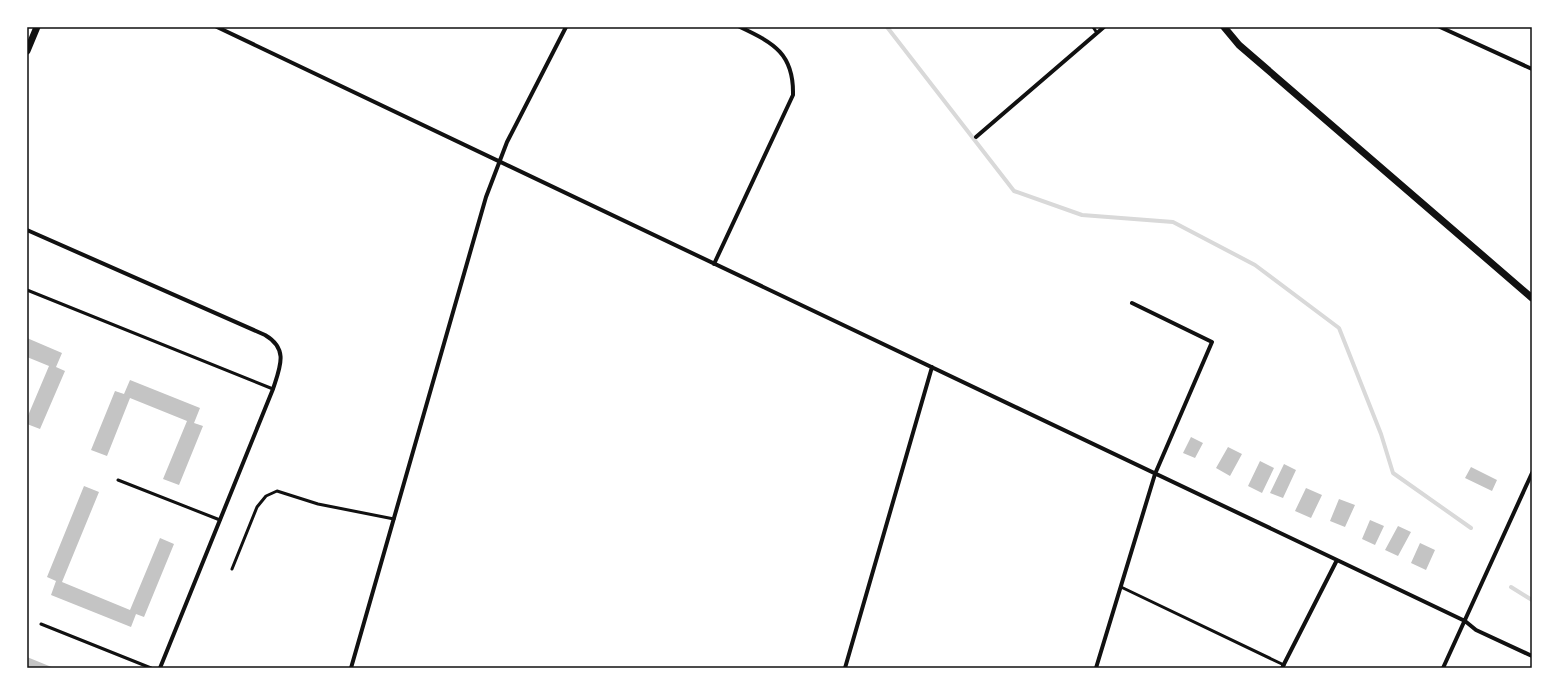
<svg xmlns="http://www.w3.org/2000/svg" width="1559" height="695" viewBox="0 0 1559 695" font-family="Raleway,sans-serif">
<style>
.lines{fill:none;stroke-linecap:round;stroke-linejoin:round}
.stream{stroke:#d9d9d9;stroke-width:4}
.building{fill:#c4c4c4}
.service{stroke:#111;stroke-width:3}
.minor{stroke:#111;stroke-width:4}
.tertiary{stroke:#111;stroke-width:7}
.neatline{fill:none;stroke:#111;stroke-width:1.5}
</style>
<rect width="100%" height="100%" fill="#fff"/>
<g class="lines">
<!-- stream -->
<path class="stream" d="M887,27L1014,191L1082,215L1173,222L1255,265L1339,328L1381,434L1393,473L1471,528
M1511,587L1532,600"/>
</g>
<!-- building -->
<path class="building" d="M27,338L62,353L56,367L65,371L40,429L27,424V418L49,366L27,357Z
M130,380L200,408L194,423L203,426L179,485L163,479L187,421L130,398L107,456L91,450L115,391L124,394Z
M1191,437L1203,443L1195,458L1183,453Z
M1228,447L1242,454L1230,476L1216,468Z
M1260,461L1274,468L1262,493L1248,486Z
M1284,464L1296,470L1283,498L1270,493Z
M1471,467L1497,480L1492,491L1465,478Z
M84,486L99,492L62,582L130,610L160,538L174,544L144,617L136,614L131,627L51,595L56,581L47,577Z
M1306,488L1322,495L1311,518L1295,511Z
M1339,499L1355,505L1345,527L1330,521Z
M1370,520L1384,526L1375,545L1362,539Z
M1398,526L1411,532L1398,556L1385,550Z
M1420,543L1435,550L1426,570L1411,563Z
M27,657L54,668H27Z"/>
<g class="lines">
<!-- service -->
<path class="service" d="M1093,27L1097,33
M27,290L273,389
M118,480L220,520
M232,569L257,507L266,496L277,491L318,504L394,519
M1121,587L1284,665
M41,624L151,668"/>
<!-- minor -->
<path class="minor" d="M217,27L1337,560L1465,621L1476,630L1532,656
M1440,27L1532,69
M976,137L1104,27
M27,230L265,335C289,349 280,367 273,389L160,668
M714,264L793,95C794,54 774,43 740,27
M351,668L486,197L507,142L566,27
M845,668L932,367
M1096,668L1155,474L1212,342L1132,303
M1282,668L1337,560
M1443,668L1532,473"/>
<!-- tertiary -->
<path class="tertiary" d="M1224,27L1239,45L1532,298
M27,51L37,27"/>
</g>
<!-- border -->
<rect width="1559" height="695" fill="none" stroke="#ffffff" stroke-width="56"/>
<rect x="28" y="28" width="1503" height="639" class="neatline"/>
</svg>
